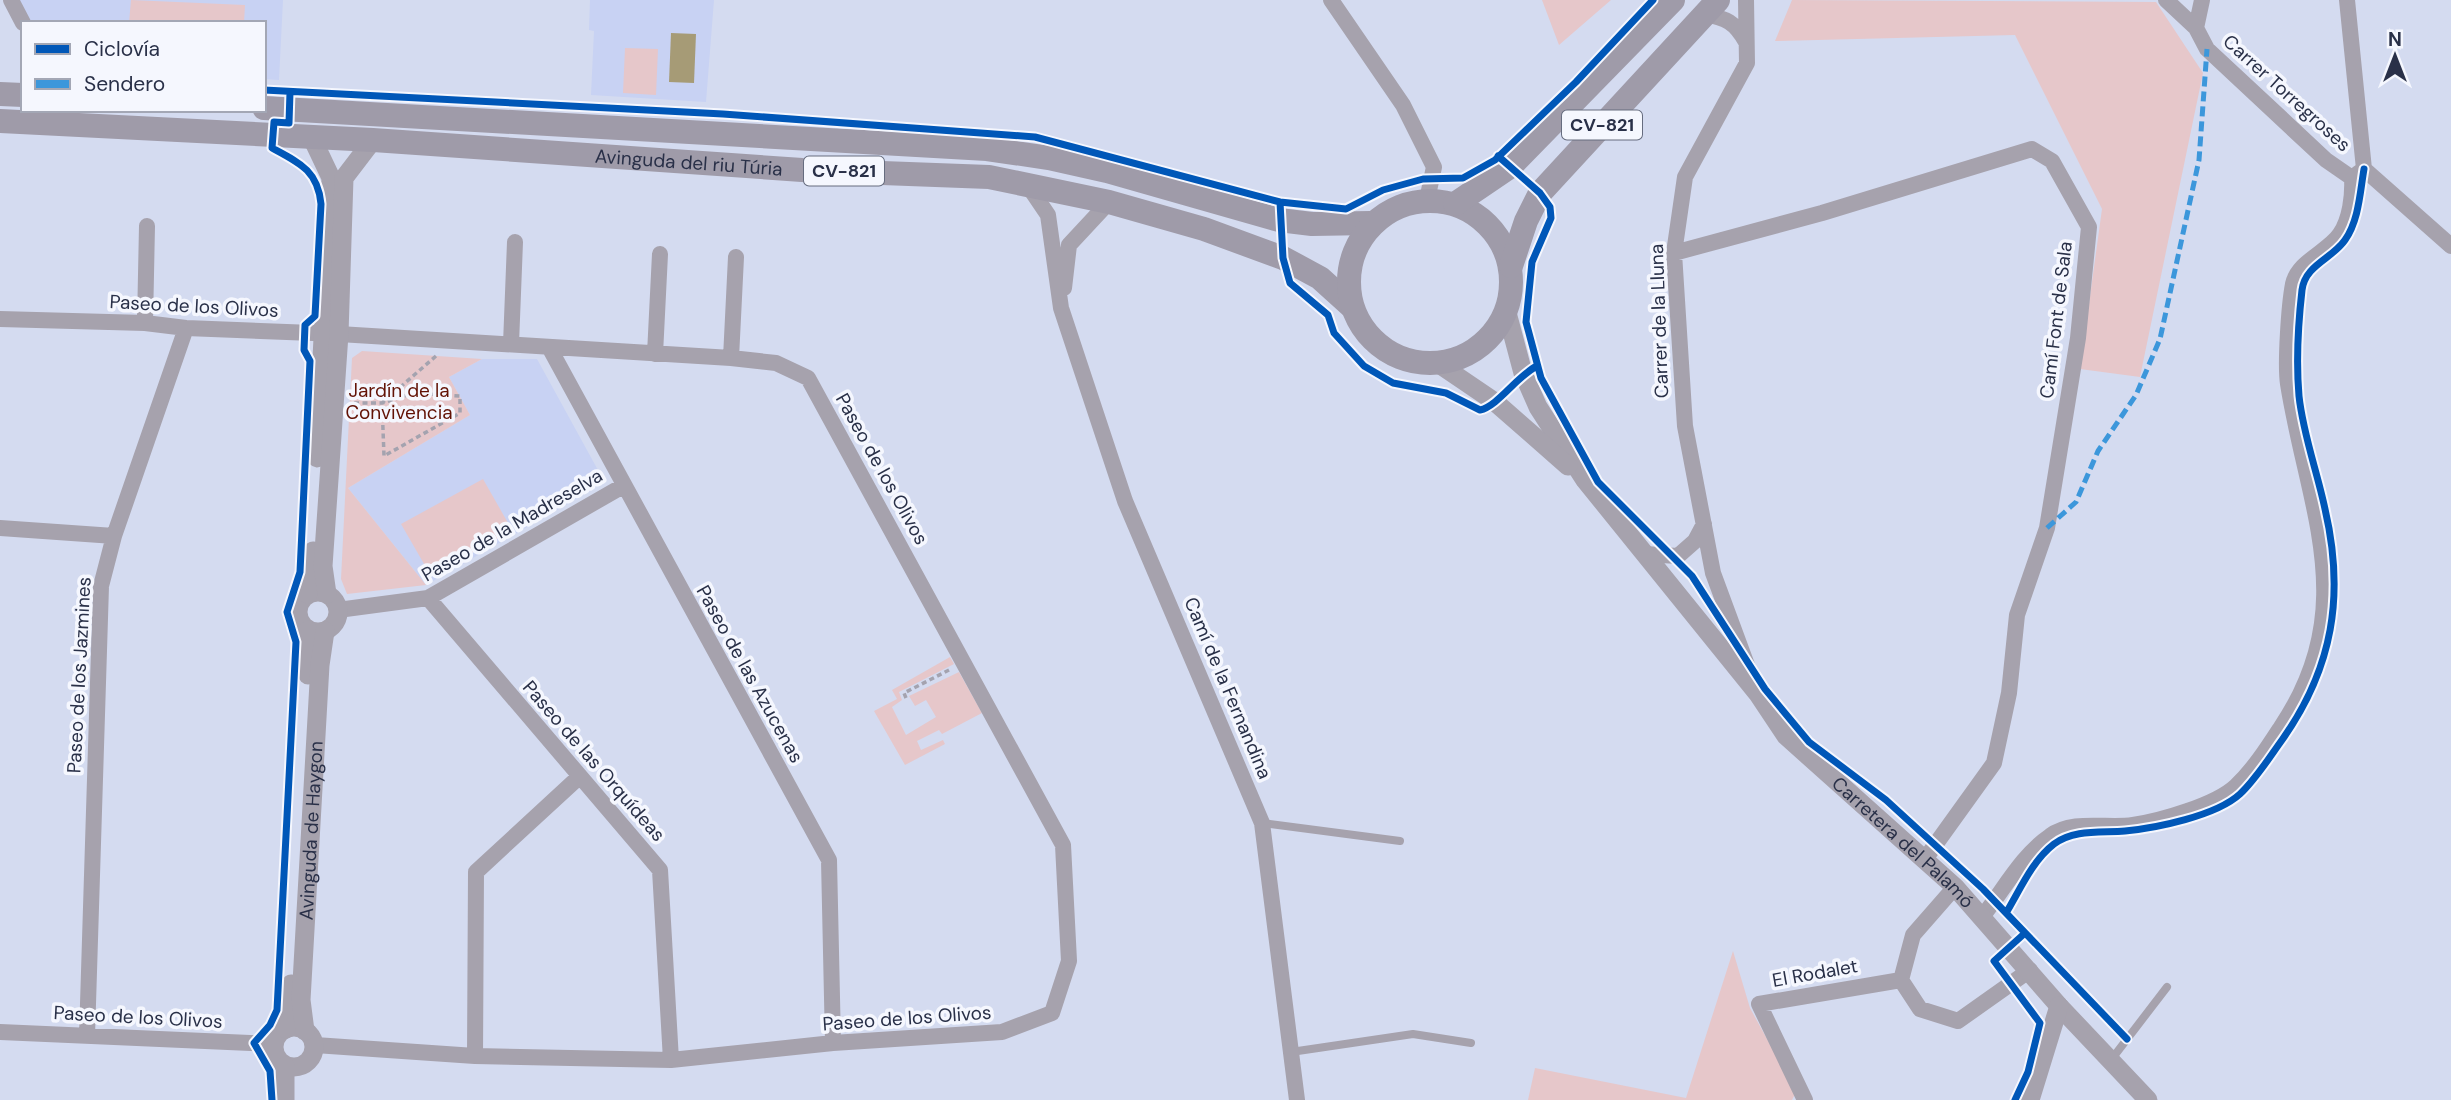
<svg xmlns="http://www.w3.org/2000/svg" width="2451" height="1100" viewBox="0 0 2451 1100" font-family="'DM Sans',sans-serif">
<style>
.built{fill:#c8d2f3}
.green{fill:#e6c7ca}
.water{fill:#a69b76}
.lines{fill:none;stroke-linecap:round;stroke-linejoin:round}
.path{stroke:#a4a3af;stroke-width:3.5;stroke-dasharray:5 3.5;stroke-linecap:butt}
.service{stroke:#a6a2ad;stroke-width:8}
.minor{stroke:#a6a2ad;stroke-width:16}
.tertiary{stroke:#a6a2ad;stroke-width:19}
.primary{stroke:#9f9ba9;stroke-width:24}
.quiet{stroke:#3c97db;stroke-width:5;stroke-dasharray:10 5;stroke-linecap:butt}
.cycleway-casing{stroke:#f5f7fe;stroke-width:11}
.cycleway{stroke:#0057b8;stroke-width:7}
.labels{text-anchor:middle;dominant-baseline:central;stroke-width:7;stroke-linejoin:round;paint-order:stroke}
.shield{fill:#f5f7fe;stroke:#666c7f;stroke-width:2}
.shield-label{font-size:18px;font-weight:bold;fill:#293048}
.street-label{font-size:19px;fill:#293048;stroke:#f5f7fe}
.park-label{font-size:19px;fill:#621205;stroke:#f5f7fe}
</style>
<rect width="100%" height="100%" fill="#d4dbf0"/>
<!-- built -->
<path class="built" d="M11,0H283L279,80L264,79V23H23Z
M590,0H714L706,102L591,95L594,31L589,30Z
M482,359H537L599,472L595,488L426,585L348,488L470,415L449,377Z"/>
<!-- green -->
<path class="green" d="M131,0L245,5L244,23H129Z
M1542,0H1611L1559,45Z
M1792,0L2156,2L2203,73L2140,377L2080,369L2102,209L2015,35L1775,41Z
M625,48L658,49L656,95L623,93Z
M362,351L482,359L449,377L470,415L348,488L426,585L347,594L341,579L352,358Z
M483,479L512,530L431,576L401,524Z
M950,657L954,664L899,692L902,700L892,707L906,735L936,717L926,700L915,706L909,696L959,672L982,713L942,734L939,730L917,741L921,750L943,740L945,744L905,765L874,711L897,699L892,690Z
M1733,951L1750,1008L1796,1092L1792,1100H1528L1535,1068L1686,1098Z"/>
<!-- water -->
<path class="water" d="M671,33L696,34L694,83L669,82Z"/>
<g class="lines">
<!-- path -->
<path class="path" d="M354,403H382L414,393L460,396V413L384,456L382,403L436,356
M906,698L904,693L949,670"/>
<!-- service -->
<path class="service" d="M1262,823L1400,841
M1291,1052L1413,1034L1471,1043
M2111,1060L2167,987"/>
<!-- minor -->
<path class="minor" d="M11,0L23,23
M1331,0L1403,105L1434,167L1427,200
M1746,0L1747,63L1685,177L1674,253L1685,426L1713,573L1754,684
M2166,0L2196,28L2207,49L2326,160L2352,178
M2347,0L2364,169
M1704,14C1726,18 1735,22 1746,42
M2196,28L2202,0
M2357,174L2364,169L2451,246
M1027,184L1048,215L1061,308L1125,501L1262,823L1297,1100
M1674,253L1822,213L2032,149L2052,161L2089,227L2078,338L2047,528L2017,615L2009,693L1994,763L1925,859
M1064,288L1069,245L1109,202
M0,319L145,323L186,328L339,334L731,358L776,363L808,378L1063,845L1069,961L1052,1013L1002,1032L833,1043L671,1060L475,1056L315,1045
M145,323L147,226
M511,344L515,242
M549,347L829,860L833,1043
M655,354L660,254
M731,358L736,257
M0,528L114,536
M1644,554L1678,556L1695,541L1704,524
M428,598L660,870L671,1060
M338,610L428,598L623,486
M1955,887L1913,935L1901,980L1920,1009L1958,1021L2030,970
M1982,917C2003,891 2022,855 2050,836C2073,819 2107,829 2133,825C2160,821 2216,805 2236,786C2254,769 2268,747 2281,727C2362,607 2308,510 2288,384C2285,364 2289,305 2293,284C2298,261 2328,252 2340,234C2350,219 2353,196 2352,178
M0,1032L274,1044
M87,1036L101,586L114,536L186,328
M475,1056L476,872L579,777
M1805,1100L1759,1004L1901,980"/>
<!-- tertiary -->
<g class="tertiary">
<path d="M312,138L331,178L317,458"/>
<path id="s1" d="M1506,309L1523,373L1538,407L1585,480L1758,694L1786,736L1955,887L2059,1006L2148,1100"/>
<path d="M1439,364L1495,402L1568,466"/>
<circle cx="318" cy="612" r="20"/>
<path d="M308,594L313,551"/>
<path d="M327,594L323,566L339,334L344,178L373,140"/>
<path d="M308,630V675"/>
<circle cx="294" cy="1047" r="20"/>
<path d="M286,1029L291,984"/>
<path id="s2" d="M305,1031L301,1000L320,665L325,631"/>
<path d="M285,1100V1066"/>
<path d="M2030,1100L2059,1006"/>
</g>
<!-- primary -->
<g class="primary">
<path d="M0,94L23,95"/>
<path d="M264,108L987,149L1049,158L1107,171L1279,220L1312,224L1370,223"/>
<path id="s3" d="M0,121L373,140L802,170L989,177L1109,202L1204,229L1283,258L1320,278L1351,306"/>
<circle cx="1430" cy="282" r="81"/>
<path d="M1455,204L1511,166L1673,0"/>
<path d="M1511,266L1526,221L1540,193L1718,0"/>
</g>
<!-- quiet -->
<path class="quiet" d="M2047,528L2076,502L2098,451L2136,395L2160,339L2199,160L2207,49"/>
<defs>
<path id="cycleway" d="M264,90L723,114L1035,137L1280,202L1346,209L1383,190L1423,179L1463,178L1495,160L1576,82L1653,0
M1498,156L1540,193L1550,207L1551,218L1532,262L1526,322L1541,378L1598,482L1692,576L1765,689L1809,742L1886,800L1983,889L2127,1039
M1280,202L1283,258L1290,283L1328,315L1334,333L1364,366L1393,383L1446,393L1480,410C1498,406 1517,376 1537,366
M2006,913C2020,890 2032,861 2054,844C2074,829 2101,833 2125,831C2156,828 2216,816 2240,794C2256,779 2269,758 2282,740C2333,668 2345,595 2325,509C2317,471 2303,434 2299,396C2296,361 2298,325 2302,290C2305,265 2332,259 2345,240C2359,220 2360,192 2364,169
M272,1100L270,1071L254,1043L270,1025L277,1010L296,642L287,612L300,572L310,361L304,350L305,325L315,316L321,204C318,171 300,163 272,148L274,122L289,123L290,92
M2015,1100L2028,1072L2040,1023L1994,961L2025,933"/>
</defs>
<!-- cycleway casing -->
<use href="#cycleway" class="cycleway-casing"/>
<!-- cycleway -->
<use href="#cycleway" class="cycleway"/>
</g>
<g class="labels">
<!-- shield labels -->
<g class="shield">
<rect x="1562" y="110.5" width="80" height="29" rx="5"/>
<rect x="804" y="156.5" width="80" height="29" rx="5"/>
</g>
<g class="shield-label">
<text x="1602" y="125">CV-821</text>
<text x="844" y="171">CV-821</text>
</g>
<!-- street labels -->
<g class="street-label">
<text transform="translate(2287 93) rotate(42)">Carrer Torregroses</text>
<text stroke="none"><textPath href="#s3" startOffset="690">Avinguda del riu Túria</textPath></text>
<text transform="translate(194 306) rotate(3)">Paseo de los Olivos</text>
<text transform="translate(2056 320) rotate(-83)">Camí Font de Sala</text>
<text transform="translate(1659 321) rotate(-92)">Carrer de la Lluna</text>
<text transform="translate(882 469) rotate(61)">Paseo de los Olivos</text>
<text transform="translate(512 525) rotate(-30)">Paseo de la Madreselva</text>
<text transform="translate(750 674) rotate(61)">Paseo de las Azucenas</text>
<text transform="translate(79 675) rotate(-87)">Paseo de los Jazmines</text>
<text transform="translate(1228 688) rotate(67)">Camí de la Fernandina</text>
<text transform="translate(594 761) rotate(49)">Paseo de las Orquídeas</text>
<text stroke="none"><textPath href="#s2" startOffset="201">Avinguda de Haygon</textPath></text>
<text stroke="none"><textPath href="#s1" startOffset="674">Carretera del Palamó</textPath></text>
<text transform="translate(1815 973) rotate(-10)">El Rodalet</text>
<text transform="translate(138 1017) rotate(3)">Paseo de los Olivos</text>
<text transform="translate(907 1018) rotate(-4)">Paseo de los Olivos</text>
</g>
<!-- park labels -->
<g class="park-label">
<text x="399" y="390">Jardín de la<tspan x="399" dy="22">Convivencia</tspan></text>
</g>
</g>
<!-- legend -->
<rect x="21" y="21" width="245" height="91" fill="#f5f7fe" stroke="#a3a7b5" stroke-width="2"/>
<rect x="35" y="44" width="35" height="10" fill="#0057b8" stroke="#a3a7b5" stroke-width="2"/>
<text x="84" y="56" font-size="21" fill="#293048">Ciclovía</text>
<rect x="35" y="79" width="35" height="10" fill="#3c97db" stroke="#a3a7b5" stroke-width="2"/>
<text x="84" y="91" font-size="21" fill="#293048">Sendero</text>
<!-- north arrow -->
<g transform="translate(2395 56)" stroke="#f5f7fe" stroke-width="5" paint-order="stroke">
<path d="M0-5L12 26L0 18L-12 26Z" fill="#293048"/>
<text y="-10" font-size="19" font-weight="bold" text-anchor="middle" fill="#293048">N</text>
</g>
</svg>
